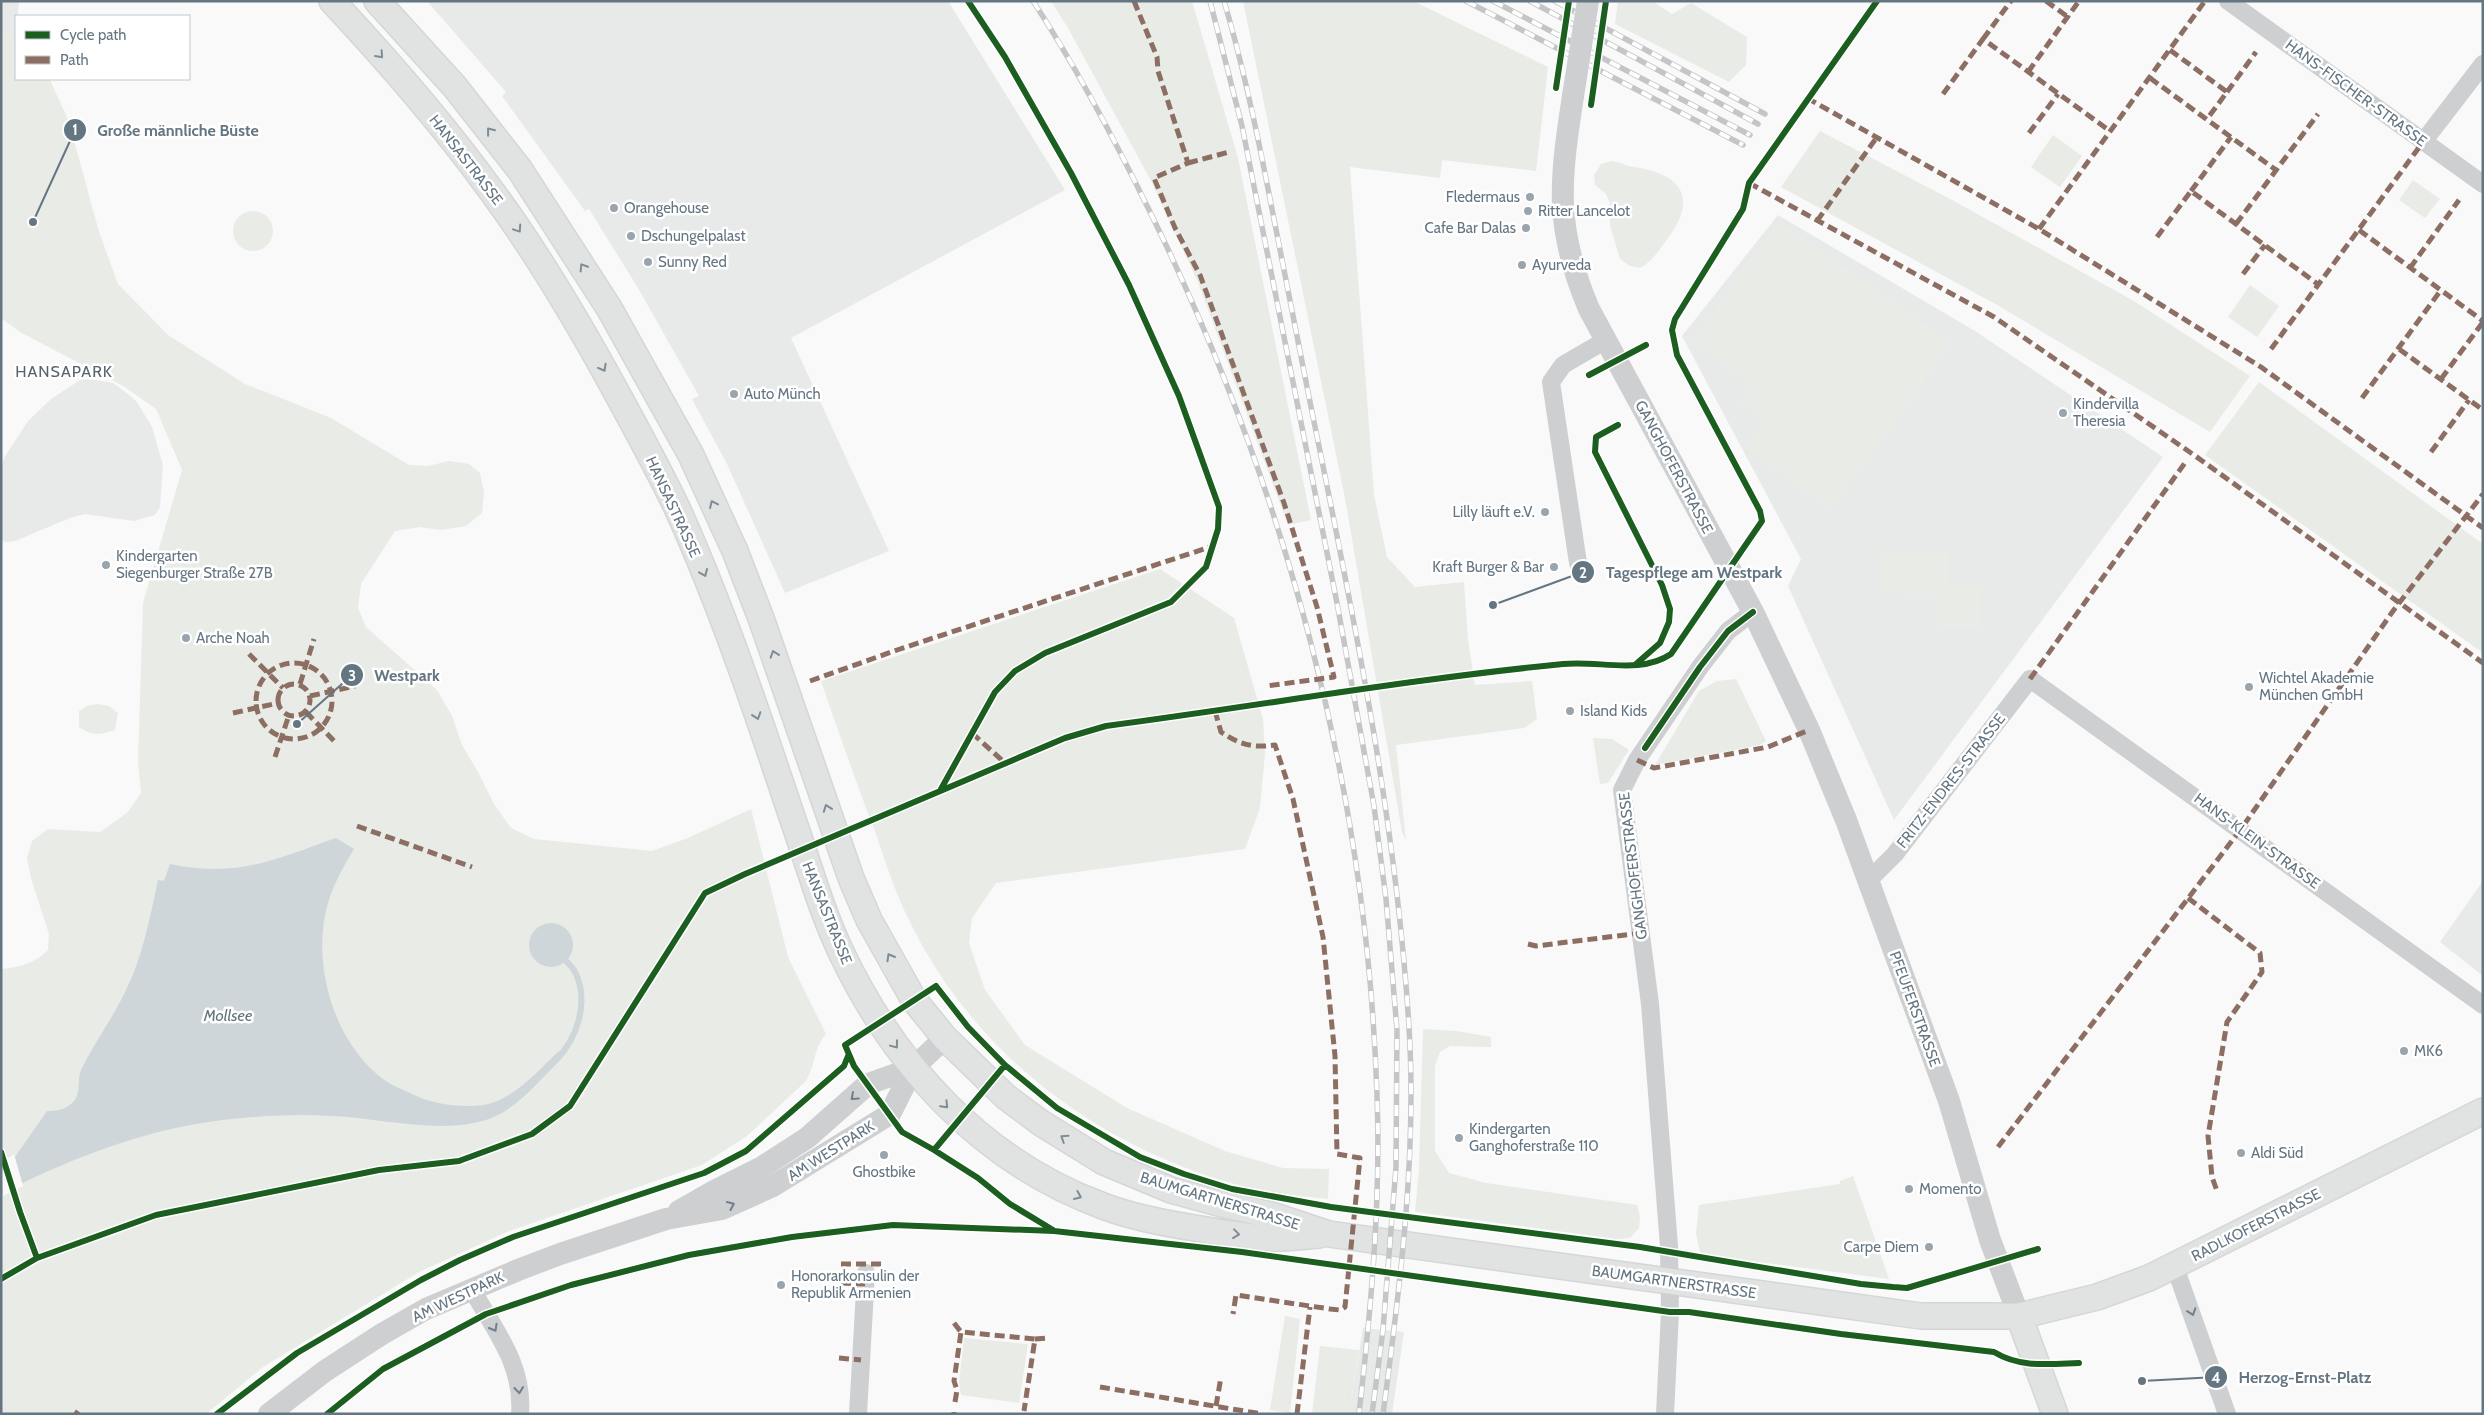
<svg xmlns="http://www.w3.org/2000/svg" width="2484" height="1415" viewBox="0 0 2484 1415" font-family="Cabin,sans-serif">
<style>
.built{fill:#e8e9e9}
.green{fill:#e8ebe6}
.water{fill:#ced6d9}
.pier{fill:#f9f9f9}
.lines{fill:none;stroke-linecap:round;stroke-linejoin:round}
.stream{stroke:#ced6d9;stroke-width:6}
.secondary-casing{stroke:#d5d6d7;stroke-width:28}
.minor{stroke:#cecfd0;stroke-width:18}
.tertiary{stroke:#cecfd0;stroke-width:22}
.secondary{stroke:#e1e2e2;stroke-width:25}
.rail-casing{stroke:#c3c5c6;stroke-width:5.5}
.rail{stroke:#fff;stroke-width:4;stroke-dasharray:11;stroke-linecap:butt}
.tertiary-bridge{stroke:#cecfd0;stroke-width:22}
.quiet{stroke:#8d6e63;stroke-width:5;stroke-dasharray:10 5;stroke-linecap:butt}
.cycleway-casing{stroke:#fff;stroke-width:9}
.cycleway{stroke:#1b5e20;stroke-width:6}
.oneway{stroke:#7e8c96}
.oneway2{stroke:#707f8b}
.poi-dot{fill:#99a4ac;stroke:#fff;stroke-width:2}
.labels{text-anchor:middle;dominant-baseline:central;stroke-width:5;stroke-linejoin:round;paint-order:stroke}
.street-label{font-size:15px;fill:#657683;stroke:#fff}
.poi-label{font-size:15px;fill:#657683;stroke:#fff;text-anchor:start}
.neighbourhood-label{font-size:16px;letter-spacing:1px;fill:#57646e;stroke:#fff}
.water-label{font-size:16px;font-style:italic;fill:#60757c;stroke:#fff}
.leader{fill:none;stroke:#657683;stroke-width:2}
.callout-dot{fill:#657683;stroke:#fff;stroke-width:2}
.mark-label{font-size:15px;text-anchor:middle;font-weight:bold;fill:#fff}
.callout-label{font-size:16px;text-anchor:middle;font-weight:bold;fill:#657683;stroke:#fff;stroke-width:5;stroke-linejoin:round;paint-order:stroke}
</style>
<rect width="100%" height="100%" fill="#f9f9f9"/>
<!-- built -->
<path class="built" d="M1,1H19L16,33L1,32Z
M427,1H948L1065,190L791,338L889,551L785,593L727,464L692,399L699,396L638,288L589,209L585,211L502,96L506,92Z
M1778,215L1975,331L2163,457L1894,820L1788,586L1801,559L1682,336Z
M89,379L113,383L128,394L137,402L152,427L163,465L160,507L155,515L134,521L85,514L70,518L15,541L6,542L1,540V470L4,458L28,421L51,399L80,380Z
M2483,881V976L2440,942Z
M1363,1328L1404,1332L1392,1414H1349Z"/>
<!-- green -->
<path class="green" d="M1051,1H1192L1238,158L1311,520L1288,525L1197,280L1150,179L1068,28Z
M1243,1H1413L1548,67L1536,171L1442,160L1440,178L1350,167L1374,495L1387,557L1415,587L1464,582L1468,640L1475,685L1532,681L1537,719L1524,728L1396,745L1406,841L1402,832L1345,498Z
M1618,1H1652L1672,14L1691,3L1747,37L1746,65L1729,82L1615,24Z
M1,32L16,33V79L50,80L69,122L99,232L118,284L168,335L245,384L331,418L409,465L428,466L449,461L469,464L480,473L484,492L482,513L466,526L441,530L420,527L395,531L361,584L358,608L366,627L437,690L452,716L462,745L478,772L494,804L511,828L534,839L652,851L688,838L751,809L788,957L826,1034C813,1049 816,1064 806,1081L747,1136L702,1165L509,1231L419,1272L263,1367L206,1414H1V969C18,968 37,962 48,950L49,934L31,878L27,858L32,841L48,829L100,832L127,813L141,793L138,762L143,603L182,470L156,409L123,386L20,332L1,318Z
M1820,131L1954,201L2134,301L2250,376L2210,432L1999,306L1781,187Z
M2053,135L2082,156L2060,187L2031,167Z
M1612,161C1620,162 1626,166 1634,167C1680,174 1699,196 1668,238C1659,250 1653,261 1640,268L1630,266L1620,259L1610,226V203L1606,194L1595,185L1594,175L1601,164Z
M2413,180L2440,199L2425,218L2399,200Z
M233 231a20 20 0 1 1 40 0a20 20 0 1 1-40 0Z
M1779,221L1951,343L1882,441L1829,509L1745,449L1765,421L1739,402L1752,385L1692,340Z
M2250,285L2279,306L2257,337L2228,317Z
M2259,382L2483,544V653L2205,455Z
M1880,551L1949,553L1948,584L1982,585L1981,628L1937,627L1938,595L1879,593Z
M1160,569L1234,618L1263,719L1265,753L1260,808L1245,849L996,883L972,918L969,943L985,990L1025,1045L1127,1108L1225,1151L1283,1168L1329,1169L1328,1199C1293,1195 1257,1191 1224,1181C1089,1140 971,1049 909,920C896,894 887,867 878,840C858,787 839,734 821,681Z
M1736,679L1766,741L1760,745L1655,765L1699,691L1717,681Z
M97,704L109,706L118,713L115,730C100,735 92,736 79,727V711L87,706Z
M1593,738L1612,739L1629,750L1608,783L1600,784Z
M1423,1029L1456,1031L1491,1037V1047L1450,1046L1440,1052L1435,1066V1151L1449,1173L1486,1183L1637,1205L1640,1217L1639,1228L1630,1238L1617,1239L1415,1212L1419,1169Z
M1853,1176L1889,1279L1713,1256L1700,1252L1696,1233L1699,1205L1840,1184V1181Z
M1285,1316L1300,1319L1290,1413L1270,1410Z
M964,1338L1028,1344L1019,1403L961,1395L959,1382Z
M1320,1346L1359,1350L1349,1414H1312Z"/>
<!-- water -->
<path class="water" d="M336,838L354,849C342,869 331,888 326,911C313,967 334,1039 379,1076C388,1084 402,1089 412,1094C433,1105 475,1111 497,1101C521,1091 541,1068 559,1051L563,1057C544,1076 525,1099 502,1113C456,1139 383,1118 333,1116C303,1114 272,1115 242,1118C157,1125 76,1155 1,1194V1166L15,1157L47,1111C58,1111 68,1109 75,1100C81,1090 77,1079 81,1070C94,1043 113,1018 126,990C143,956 150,917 158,880L164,881L170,864C237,878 274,860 336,838Z
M529 945a22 22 0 1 1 44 0a22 22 0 1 1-44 0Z"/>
<!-- pier -->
<path class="pier" d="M14,1154L23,1186L3,1196L1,1163Z"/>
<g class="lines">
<!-- stream -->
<path class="stream" d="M556,1060C577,1039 589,1003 576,974C574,968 566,961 561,956"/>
<defs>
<path id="secondary" d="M332,1C388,61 442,123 490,189C539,255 580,325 619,397C639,434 660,472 678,510C722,608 756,709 790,811C807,859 820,908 842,954C896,1067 983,1162 1103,1206C1134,1218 1168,1224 1201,1229C1223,1233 1246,1237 1268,1238C1285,1239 1302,1236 1319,1235
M377,1L455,87L520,170L609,308L691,455L735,551L762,621L851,878L869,920L914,1000L945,1038L1006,1097L1041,1123L1104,1162L1171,1190L1222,1204L1272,1215L1329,1234L1921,1316H2019L2097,1297L2149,1278L2483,1111
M2019,1316L2055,1414"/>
</defs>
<!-- secondary casing -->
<use href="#secondary" class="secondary-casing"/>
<!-- minor -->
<path class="minor" d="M2228,1L2483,184
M2423,142L2483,64
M1578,563L1551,382L1563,365L1606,340
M1869,880L1895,854L2030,679L2483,1005
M2175,1267L2227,1414
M472,1289C494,1330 524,1364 520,1414
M858,1414L866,1273
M1665,1414L1670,1312L1669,1246L1650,1004L1622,790L1637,760L1700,667L1728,631L1753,612"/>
<!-- tertiary -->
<path class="tertiary" d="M1573,96C1560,181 1554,227 1589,309L1753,612L1809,730L1846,820L1949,1101L1990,1240L2019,1316
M679,1211L714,1191L762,1167L807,1138L868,1084L913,1068
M269,1414L325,1371L382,1334L426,1309L518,1270L560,1254L666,1219L722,1209L773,1186L890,1114L913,1068L945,1038"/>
<!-- secondary -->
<use href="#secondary" class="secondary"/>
<defs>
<path id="rail" d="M1033,1C1078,70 1116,142 1152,216C1286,489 1367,790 1377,1095C1381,1202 1371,1308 1359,1414
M1210,1L1242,126L1337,603L1374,806L1386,899L1397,1030L1396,1167L1383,1330L1372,1414
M1224,1C1244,68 1258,136 1271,204C1284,270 1297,336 1310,402C1352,609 1396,816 1409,1027C1417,1155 1400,1287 1383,1414
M1466,1L1743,145
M1493,1L1750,135
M1530,1L1758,124
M1555,1L1765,114"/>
</defs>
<!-- rail casing -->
<use href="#rail" class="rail-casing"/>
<!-- rail -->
<use href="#rail" class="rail"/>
<!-- tertiary-bridge -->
<path class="tertiary-bridge" d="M1573,96L1588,1"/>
<!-- quiet -->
<path class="quiet" d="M1134,1L1157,57L1158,71L1188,163L1154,178L1175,228L1200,275L1284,503L1317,607L1334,677L1267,686
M2046,1L2068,17
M1983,39L2011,1
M2170,50L2227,92L2207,119
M2028,72L2079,1
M2150,78L2276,170
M2227,92L2256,52
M1943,94L1983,39L2110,131
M1807,98L2039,229L2261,367L2483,528
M2029,133L2058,94
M1188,163L1229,152
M1749,183L1994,317L2194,455L2483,663
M2191,191L2231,137
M1817,221L1877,137
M2236,224L2318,114
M2039,229L2205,1
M2359,230L2483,321
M2157,237L2191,191L2319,285
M2410,268L2459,200
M2243,274L2265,245
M2271,349L2423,142
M2399,349L2483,410
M2441,379L2483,322
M2362,398L2441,290
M2431,452L2469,400
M249,654L283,688
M256 701a38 38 0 1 1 76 0a38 38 0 1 1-76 0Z
M2030,679L2187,460
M810,681L897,650L1213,546
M278 700a16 16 0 1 1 32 0a16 16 0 1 1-32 0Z
M300,684L314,639
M310,696L355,686
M1215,711L1221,732C1241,745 1252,748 1275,745L1293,799L1323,937L1335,1056L1337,1154L1360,1158L1345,1307L1340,1310L1330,1309L1236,1295L1233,1314
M306,712L336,743
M233,713L278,703
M972,733L1005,763
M275,757L289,715
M1637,760L1654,768L1768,747L1809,730
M357,826L472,867
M2188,898L2260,953L2262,972L2227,1022L2208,1136L2212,1177L2217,1191
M1528,944L1536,946L1641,933
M1998,1147L2241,829L2393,611L2483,494
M841,1264H885
M841,1283L865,1284
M954,1323L961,1332
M1035,1339L1049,1338
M839,1358L861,1360
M1100,1387L1262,1414
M955,1402L957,1390L954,1381L961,1332L1035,1339L1024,1411
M1216,1406L1221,1377
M76,1414L78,1411
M954,1414V1412
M1297,1414L1310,1307"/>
<defs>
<path id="cycleway" d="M1556,88L1569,1
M1591,105L1606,1
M1589,375L1646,345
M1618,425L1596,437L1595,452L1662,585L1670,609L1669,622L1660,643L1636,664
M1645,748L1700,667L1728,631L1753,612
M941,789L995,692L1015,671L1045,653L1171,602L1206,567L1218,529L1219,507L1179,396L1129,285L1071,173L1005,57L968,1
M934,1150L1005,1065
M1,1152L20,1212L37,1258
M1053,1230L1010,1204L978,1178L934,1150L902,1132L854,1066L845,1045L936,986L968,1027L1005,1065L1057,1108L1140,1157L1184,1174L1232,1189L1331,1207L1640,1247L1861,1284L1893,1287L1907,1288L2038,1249
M1,1279L37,1258L156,1215L379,1170L459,1161L532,1134L570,1106L705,893L745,874L1065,738L1106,726C1258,706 1410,679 1563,664C1598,660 1640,675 1671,654L1762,521L1760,511L1677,355L1672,330L1675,319L1743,209L1749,183L1877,1
M217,1414L297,1353L421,1280L460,1260L513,1237L704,1173L746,1151L844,1066L848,1056
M327,1414L383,1369L486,1314L571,1285L689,1255L792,1237L893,1225L1054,1231L1242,1252L1670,1312H1689L1841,1334L1994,1352C2020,1368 2049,1364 2079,1363"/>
</defs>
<!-- cycleway casing -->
<use href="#cycleway" class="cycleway-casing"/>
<!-- cycleway -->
<use href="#cycleway" class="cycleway"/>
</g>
<!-- one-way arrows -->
<defs><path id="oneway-chevron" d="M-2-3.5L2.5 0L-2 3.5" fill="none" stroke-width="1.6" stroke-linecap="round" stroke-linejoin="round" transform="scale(1.25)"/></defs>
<g class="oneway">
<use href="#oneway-chevron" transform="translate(380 55) rotate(48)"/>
<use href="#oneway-chevron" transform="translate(490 131) rotate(-128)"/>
<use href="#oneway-chevron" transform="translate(518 229) rotate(56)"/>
<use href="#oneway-chevron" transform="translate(583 267) rotate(-122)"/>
<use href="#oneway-chevron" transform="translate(603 368) rotate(61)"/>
<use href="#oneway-chevron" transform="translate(713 504) rotate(-115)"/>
<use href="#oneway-chevron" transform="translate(704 573) rotate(67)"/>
<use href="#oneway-chevron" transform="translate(774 654) rotate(-109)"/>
<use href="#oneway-chevron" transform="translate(757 716) rotate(71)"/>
<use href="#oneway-chevron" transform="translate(827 808) rotate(-110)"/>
<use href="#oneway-chevron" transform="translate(890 957) rotate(-120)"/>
<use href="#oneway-chevron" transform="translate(895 1045) rotate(53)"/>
<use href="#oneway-chevron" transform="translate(945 1105) rotate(46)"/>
<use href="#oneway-chevron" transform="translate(1064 1138) rotate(-147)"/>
<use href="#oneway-chevron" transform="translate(1078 1196) rotate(23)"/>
<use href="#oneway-chevron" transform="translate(1236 1234) rotate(7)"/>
</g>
<g class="oneway2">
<use href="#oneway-chevron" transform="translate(854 1097) rotate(138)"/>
<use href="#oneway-chevron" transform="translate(731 1205) rotate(-24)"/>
<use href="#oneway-chevron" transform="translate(2192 1312) rotate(71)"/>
<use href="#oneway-chevron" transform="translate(494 1328) rotate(60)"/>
<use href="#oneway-chevron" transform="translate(519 1390) rotate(84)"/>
</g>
<!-- markers -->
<g class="poi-dot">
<circle cx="1530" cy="197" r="5"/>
<circle cx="614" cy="208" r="5"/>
<circle cx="1528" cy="211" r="5"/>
<circle cx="1526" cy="228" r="5"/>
<circle cx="631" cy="236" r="5"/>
<circle cx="648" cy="262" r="5"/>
<circle cx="1522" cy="265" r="5"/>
<circle cx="734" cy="394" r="5"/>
<circle cx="2063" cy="413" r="5"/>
<circle cx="1545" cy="512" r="5"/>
<circle cx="106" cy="565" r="5"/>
<circle cx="1554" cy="567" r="5"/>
<circle cx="186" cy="638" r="5"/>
<circle cx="2249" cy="687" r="5"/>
<circle cx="1570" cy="711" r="5"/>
<circle cx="2404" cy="1051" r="5"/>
<circle cx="1459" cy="1138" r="5"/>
<circle cx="2241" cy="1153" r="5"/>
<circle cx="884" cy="1155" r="5"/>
<circle cx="1909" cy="1189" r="5"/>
<circle cx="1929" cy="1247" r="5"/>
<circle cx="781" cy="1285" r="5"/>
</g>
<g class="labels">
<!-- street labels -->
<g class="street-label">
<text transform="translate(2356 93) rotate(36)">HANS-FISCHER-STRASSE</text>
<text transform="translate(466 160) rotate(52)">HANSASTRASSE</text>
<text transform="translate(1674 467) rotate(62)">GANGHOFERSTRASSE</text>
<text transform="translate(673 507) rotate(65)">HANSASTRASSE</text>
<text transform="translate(1951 781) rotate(-52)">FRITZ-ENDRES-STRASSE</text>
<text transform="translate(2257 841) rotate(36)">HANS-KLEIN-STRASSE</text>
<text transform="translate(1633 866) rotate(-97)">GANGHOFERSTRASSE</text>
<text transform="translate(827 913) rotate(68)">HANSASTRASSE</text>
<text transform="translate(1915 1009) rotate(70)">PFEUFERSTRASSE</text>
<text transform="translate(831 1151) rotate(-32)">AM WESTPARK</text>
<text transform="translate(1220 1201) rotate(17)">BAUMGARTNERSTRASSE</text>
<text transform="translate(2256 1225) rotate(-27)">RADLKOFERSTRASSE</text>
<text transform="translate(1674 1282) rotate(8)">BAUMGARTNERSTRASSE</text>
<text transform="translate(458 1297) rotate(-25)">AM WESTPARK</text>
</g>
<!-- poi labels -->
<g class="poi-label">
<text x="1520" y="197" text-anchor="end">Fledermaus</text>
<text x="624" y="208">Orangehouse</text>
<text x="1538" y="211">Ritter Lancelot</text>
<text x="1516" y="228" text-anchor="end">Cafe Bar Dalas</text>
<text x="641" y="236">Dschungelpalast</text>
<text x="658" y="262">Sunny Red</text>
<text x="1532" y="265">Ayurveda</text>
<text x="744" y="394">Auto Münch</text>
<text x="2073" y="404">Kindervilla<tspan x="2073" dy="17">Theresia</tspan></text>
<text x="1535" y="512" text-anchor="end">Lilly läuft e.V.</text>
<text x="116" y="556">Kindergarten<tspan x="116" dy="17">Siegenburger Straße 27B</tspan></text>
<text x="1544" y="567" text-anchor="end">Kraft Burger &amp; Bar</text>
<text x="196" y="638">Arche Noah</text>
<text x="2259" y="678">Wichtel Akademie<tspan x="2259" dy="17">München GmbH</tspan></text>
<text x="1580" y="711">Island Kids</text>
<text x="2414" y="1051">MK6</text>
<text x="1469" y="1129">Kindergarten<tspan x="1469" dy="17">Ganghoferstraße 110</tspan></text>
<text x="2251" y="1153">Aldi Süd</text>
<text x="884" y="1172" text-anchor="middle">Ghostbike</text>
<text x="1919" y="1189">Momento</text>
<text x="1919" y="1247" text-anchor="end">Carpe Diem</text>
<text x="791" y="1276">Honorarkonsulin der<tspan x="791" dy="17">Republik Armenien</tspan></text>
</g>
<!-- neighbourhood labels -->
<g class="neighbourhood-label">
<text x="64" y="371">HANSAPARK</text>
</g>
<!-- water labels -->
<g class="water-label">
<text x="228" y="1015">Mollsee</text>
</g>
</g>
<!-- callouts -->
<path class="leader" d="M33 222L75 130M1493 605L1583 572M297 724L352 675M2142 1381L2216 1377"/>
<g class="callout-dot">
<circle cx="33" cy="222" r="5"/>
<circle cx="1493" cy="605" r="5"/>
<circle cx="297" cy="724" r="5"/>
<circle cx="2142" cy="1381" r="5"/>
<circle cx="75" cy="130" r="12"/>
<circle cx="1583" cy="572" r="12"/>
<circle cx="352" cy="675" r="12"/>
<circle cx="2216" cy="1377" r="12"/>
</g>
<g class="mark-label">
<text x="75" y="135">1</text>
<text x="1583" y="578">2</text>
<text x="352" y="681">3</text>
<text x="2216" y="1383">4</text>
</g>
<g class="callout-label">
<text x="178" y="136">Große männliche Büste</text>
<text x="1694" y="578">Tagespflege am Westpark</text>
<text x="407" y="681">Westpark</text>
<text x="2305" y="1383">Herzog-Ernst-Platz</text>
</g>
<!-- border -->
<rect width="2484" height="1415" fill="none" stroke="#657683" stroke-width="5"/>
<!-- legend -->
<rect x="15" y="15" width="175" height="65" fill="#ffffff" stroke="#c1c8cd"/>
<rect x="25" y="31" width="25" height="8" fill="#1b5e20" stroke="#c1c8cd"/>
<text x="60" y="40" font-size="15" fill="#657683">Cycle path</text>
<rect x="25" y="56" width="25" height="8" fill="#8d6e63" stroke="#c1c8cd"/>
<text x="60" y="65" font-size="15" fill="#657683">Path</text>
</svg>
